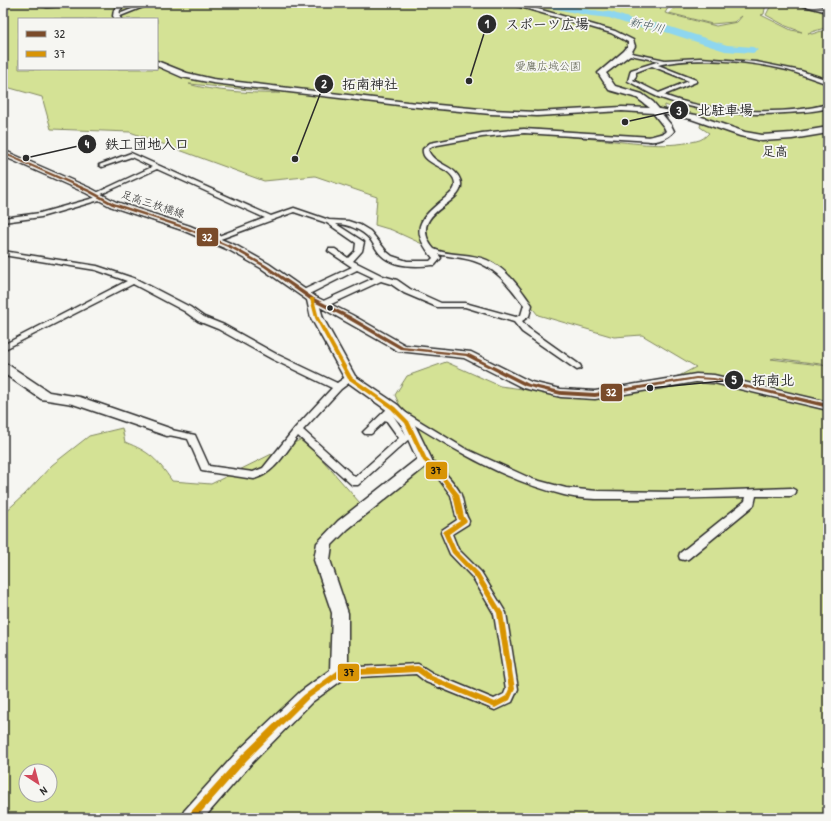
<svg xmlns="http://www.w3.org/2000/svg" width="831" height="821" viewBox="0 0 831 821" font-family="'Patrick Hand','Klee One',sans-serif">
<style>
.green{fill:#d4e295;stroke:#808660;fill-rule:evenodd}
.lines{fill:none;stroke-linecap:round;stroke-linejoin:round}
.river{fill:#8ed6ef;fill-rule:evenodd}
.street-casing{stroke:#2b2b2b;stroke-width:3}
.secondary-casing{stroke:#2b2b2b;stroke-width:3}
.street{fill:#f6f6f2;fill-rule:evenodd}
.secondary{fill:#f6f6f2;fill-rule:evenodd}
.bus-1-casing{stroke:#f6f6f2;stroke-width:3}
.bus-2-casing{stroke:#f6f6f2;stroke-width:3}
.bus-1{fill:#7a4b2a;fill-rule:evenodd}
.bus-2{fill:#d89406;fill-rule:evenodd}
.bus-dot{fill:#2b2b2b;stroke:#f6f6f2;stroke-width:1.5}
.labels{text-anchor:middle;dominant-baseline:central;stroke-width:3.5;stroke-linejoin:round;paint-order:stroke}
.far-park-label{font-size:11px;fill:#555946;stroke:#f6f6f2}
.far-street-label{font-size:11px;fill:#2b2b2b;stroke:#f6f6f2}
.far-water-label{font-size:12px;font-style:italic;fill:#44565c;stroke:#f6f6f2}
.far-quarter-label{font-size:13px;font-weight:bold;fill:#2b2b2b;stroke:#f6f6f2}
.leader{fill:none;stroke:#2b2b2b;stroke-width:1.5}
.callout-dot{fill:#2b2b2b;stroke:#f6f6f2;stroke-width:1.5}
.mark-label{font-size:12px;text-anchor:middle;font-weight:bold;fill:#fff}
.callout-label{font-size:14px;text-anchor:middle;font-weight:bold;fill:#2b2b2b;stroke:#f6f6f2;stroke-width:3.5;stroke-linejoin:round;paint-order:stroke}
.line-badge{stroke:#f6f6f2;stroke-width:1.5}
.badge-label{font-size:11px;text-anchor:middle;font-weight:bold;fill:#fff}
.pale-badge-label{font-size:11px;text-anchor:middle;font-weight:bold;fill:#111}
</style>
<rect width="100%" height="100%" fill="#f6f6f2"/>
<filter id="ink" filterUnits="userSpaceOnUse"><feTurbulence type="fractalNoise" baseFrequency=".025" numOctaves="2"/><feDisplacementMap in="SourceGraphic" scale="8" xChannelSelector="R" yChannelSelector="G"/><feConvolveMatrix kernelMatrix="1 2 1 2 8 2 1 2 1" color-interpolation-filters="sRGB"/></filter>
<g filter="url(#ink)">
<!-- green -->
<path class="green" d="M3,3H671L665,13L716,26L737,22L742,16L734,22L712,24L669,13L679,3L736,5L766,3L764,14L761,15L791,30L802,32L786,26L766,15L772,3H788L828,13V27L808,33L812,34L828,29V365L775,358L771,359L828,366V818H3V514L25,494L52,465L89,436L122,428L125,442C150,452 157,459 172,481L211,484L300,440L318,455L360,503V507L423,456L395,395L407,376L446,362L500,386L583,397L643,388L681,375L696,367L642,335L614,337L538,315L516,288L477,259L444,254L392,230L375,225L377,197L315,176L264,181L130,132L51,129L42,97L3,86ZM19,19H157V69H19ZM189,84H190L280,93C259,94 209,91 189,84ZM665,105L752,137L746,138L701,123L700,127L709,133C705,137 702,140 696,141C663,149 628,142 595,139C570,137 543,135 519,128L654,137L664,130ZM26,771H50V795H26Z"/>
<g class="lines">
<!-- river -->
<path class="river" d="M536,3H556L591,10L611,12L637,21L661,24L727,45L753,47L758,50L753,53L725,51L656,29L636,27L609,18L591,16L541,6Z"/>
<defs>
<path id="street" d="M147,3H153L118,17L114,16Z
M627,52L665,60L700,58L756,62L801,71L828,80V84C814,79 801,74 787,70C751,61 694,56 658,65L696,80V82L664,95C707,113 783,116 828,104V108C814,112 800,112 785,113C742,116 699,112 658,97C648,93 638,86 628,81L631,70L660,61L625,54V53ZM652,66L689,81L659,93L633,80L636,76V72Z
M524,129L652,137L655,139L652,141L524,133L482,137L432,146L428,150C434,166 458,165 461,183C464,205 413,210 429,242C430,244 432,247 434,249C448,256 471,253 487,260C507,269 520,288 532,305L529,316L522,321L528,328L580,365L581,367L580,369L577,370L522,332L514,322L465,307H437L404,293L391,284L381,281L327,306H321L320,304L321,302L374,278L357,270L307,295H301V291L352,267L328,251L329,249H335L348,258L355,251L356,243L327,223L294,212L215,241H211V239L265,218L157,169L97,196L92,195L152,167L131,157L102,167L99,165L131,153L271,216L294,208L329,220L348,221L360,225L370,231L375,237L387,252L392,256L407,261H430L433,258C409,229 419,219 445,198C449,195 454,191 455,186C457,166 420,166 423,149L430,143L482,133ZM336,224C348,224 362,230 370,239C374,244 376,250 381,255C393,267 416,267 432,265H435L441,258L438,254C450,257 462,257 474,261C497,268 510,287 524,305L521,315L516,317L465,303H441L410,289L397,280L383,276L353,261L362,251L364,242Z
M101,196L104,198L103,199L41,217L3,222V218L40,213Z
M3,251L97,266L136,279L190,307L204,317L224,325L278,355L337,383L347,376H353L354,378L353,380L341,389L303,430L355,477L399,438L386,420L371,434H365L363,432L390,406L393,405L464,448L532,479L566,488L597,491L676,492L791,488L795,490L796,492L795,494L791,496H756L754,505L688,559L684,560L680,559L679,556L680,553L745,501L746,497C705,498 665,499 625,499C605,499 584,500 564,495C502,480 448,446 394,412L392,414L409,439L358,485H352L298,436C286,452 274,474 254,479L202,471L188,439L164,434L162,432L164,430L167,429L195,435L209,466L253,472L263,468L295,428L332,388L272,359L218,329L198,321L184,311L133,284L3,350V345L127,281L96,270L3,255Z
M425,457C434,459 458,486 461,495C464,504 464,513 469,521L468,524L452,534L458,549L481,572L506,613L518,689L512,702L495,710L426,682L416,674L339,678L335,677L333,673L335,669L339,668L418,664L434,674L494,699L504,694L506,689L494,614L473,578L450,554L441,533L442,530L457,520L451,495L436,475L422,462L420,460Z"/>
<path id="secondary" d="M29,3H85L82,5L47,7Z
M120,3H127L120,10L119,16L121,19H115L113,16L114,10Z
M507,3H517L615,31L633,40L635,46L630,55L606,73L615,86L642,94L653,102L659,109L696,115L745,132L762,135L792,133L828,127V133L792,139L762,141L740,136L691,119L662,114L671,125L674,131C669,138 658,142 649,141L648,139L649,137L664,133L666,131L664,127L653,113L622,111L537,116L491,114L407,106L213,83L182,77L157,66V61L187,73L213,79L407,102L491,110L537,112L622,107L650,108L637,98L609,90L598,73L624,51L628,46V42L611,33Z
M794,3H805L828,8V12Z
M3,150L92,189L116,202L190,226L237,246L269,264L316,297L352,315L405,345L471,352L531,382L561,389L595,391L696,374L714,375L828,402V410L714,383L696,382L595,399L561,397L523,388L464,358L398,351L320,307L323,318L355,376L398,405L412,419L432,460L430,463L348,529L332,545L330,560L348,613V673L345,678L312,702L251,764L204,818H181L184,811L237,752L300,692L330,670L332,613L314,560L317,543L338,521L417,459L401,424L388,411L346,381L311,318L307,300L261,268L229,250L182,230L110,206L86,193L3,156Z
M3,363L7,364L49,392L80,397L172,429L174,432L172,435L167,436L73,404L41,399L3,373Z"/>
</defs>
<!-- street casing -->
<use href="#street" class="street-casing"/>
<!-- secondary casing -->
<use href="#secondary" class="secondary-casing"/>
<!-- street -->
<use href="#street" class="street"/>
<!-- secondary -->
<use href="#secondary" class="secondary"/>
<defs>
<path id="bus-1" d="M3,152L90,190L114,203L187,227L234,247L266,265L314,298L350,316L403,347L469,354L529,384L561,391L595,393L696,377L714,378L828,404V408L714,380L696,379L595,397L561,395L525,386L466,356L400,349L346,318L310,300L264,267L232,249L185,229L112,205L88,192L3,154Z"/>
<path id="bus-2" d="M310,298H314V299L319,318L352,377L395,407L409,421L427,459L441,472L459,494L464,517L467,521L466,522L449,534L456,550L479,573L503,613L515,689L510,700L495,708L428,680L417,672L340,676L308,699L247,760L196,818H187L188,815L241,756L304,695L337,671L339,670L418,666L420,667L432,676L495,702L506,696L509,689L497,613L475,577L452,553L443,533L444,531L460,521L458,518L453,495L437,474L423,461L405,423L391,409L348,379L315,318L310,299Z"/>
</defs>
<!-- bus-1 casing -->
<use href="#bus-1" class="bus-1-casing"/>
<!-- bus-2 casing -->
<use href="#bus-2" class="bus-2-casing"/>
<!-- bus-1 -->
<use href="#bus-1" class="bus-1"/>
<!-- bus-2 -->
<use href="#bus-2" class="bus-2"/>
</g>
</g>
<!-- markers -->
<circle class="bus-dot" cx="330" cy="308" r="3.5"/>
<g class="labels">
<!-- far-park labels -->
<g class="far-park-label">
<text x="548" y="66">愛鷹広域公園</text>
</g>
<!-- far-street labels -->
<g class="far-street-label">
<text transform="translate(153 204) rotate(18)">足高三枚橋線</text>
</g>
<!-- far-water labels -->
<g class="far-water-label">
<text transform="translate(647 25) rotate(13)">新中川</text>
</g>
<!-- far-quarter labels -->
<g class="far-quarter-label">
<text x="775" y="151">足高</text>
</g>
</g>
<!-- callouts -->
<path class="leader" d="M469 81L487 24M295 159L324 84M625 122L679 110M26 158L87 144M650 388L734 380"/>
<g class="callout-dot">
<circle cx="469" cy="81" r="4"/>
<circle cx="295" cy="159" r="4"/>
<circle cx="625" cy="122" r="4"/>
<circle cx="26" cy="158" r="4"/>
<circle cx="650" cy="388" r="4"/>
<circle cx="487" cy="24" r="10"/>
<circle cx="324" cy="84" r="10"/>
<circle cx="679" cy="110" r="10"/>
<circle cx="87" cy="144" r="10"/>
<circle cx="734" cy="380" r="10"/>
</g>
<g class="mark-label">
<text x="487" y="28">1</text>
<text x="324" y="88">2</text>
<text x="679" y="115">3</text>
<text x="87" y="148">4</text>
<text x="734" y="384">5</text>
</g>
<g class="callout-label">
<text x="547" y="29">スポーツ広場</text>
<text x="370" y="89">拓南神社</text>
<text x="725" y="115">北駐車場</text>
<text x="147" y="149">鉄工団地入口</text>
<text x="773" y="385">拓南北</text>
</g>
<g class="line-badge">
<rect x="196" y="227" width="23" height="20" rx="4" fill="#7a4b2a"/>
<rect x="600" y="383" width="23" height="19" rx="4" fill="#7a4b2a"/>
<rect x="425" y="461" width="23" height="19" rx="4" fill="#d89406"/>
<rect x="337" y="663" width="23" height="19" rx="4" fill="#d89406"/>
</g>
<g class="badge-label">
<text x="207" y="241">32</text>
<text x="611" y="396">32</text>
</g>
<g class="pale-badge-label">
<text x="436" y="474">37</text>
<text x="349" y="676">37</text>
</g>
<!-- margin -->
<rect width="831" height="821" fill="none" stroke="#f6f6f2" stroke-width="16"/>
<rect x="8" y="8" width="815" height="805" fill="none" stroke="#2b2b2b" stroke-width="1.5" filter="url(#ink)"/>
<!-- legend -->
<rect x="18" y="18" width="140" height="52" fill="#f6f6f2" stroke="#a5a5a2"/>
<rect x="26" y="31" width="20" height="6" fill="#7a4b2a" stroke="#a5a5a2"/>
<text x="54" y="38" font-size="12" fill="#2b2b2b">32</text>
<rect x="26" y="51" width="20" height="6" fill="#d89406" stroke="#a5a5a2"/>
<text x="54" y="58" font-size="12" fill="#2b2b2b">37</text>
<!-- north arrow -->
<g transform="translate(38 783) rotate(144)"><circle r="19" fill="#f6f6f2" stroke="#a5a5a2"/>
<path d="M0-3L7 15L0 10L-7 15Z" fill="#d1495b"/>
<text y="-6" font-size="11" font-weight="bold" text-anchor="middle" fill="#2b2b2b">N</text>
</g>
</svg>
